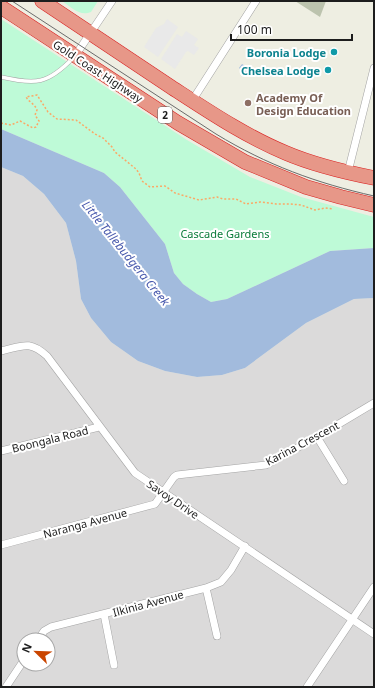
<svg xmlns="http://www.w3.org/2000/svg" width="375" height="688" viewBox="0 0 375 688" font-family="'Noto Sans',sans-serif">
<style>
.residential{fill:#dbdada;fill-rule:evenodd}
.construction{fill:#bcc3ae}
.park{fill:#befad7}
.parking{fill:#e9e9e9}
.water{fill:#a2bbdd}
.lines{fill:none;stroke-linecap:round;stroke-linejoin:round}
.lane-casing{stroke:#a4a4a4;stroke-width:4.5}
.street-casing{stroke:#a4a4a4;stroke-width:8}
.highway-casing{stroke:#da2222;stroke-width:15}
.path{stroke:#fba866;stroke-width:1.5;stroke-dasharray:2 2;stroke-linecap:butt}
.lane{stroke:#fff;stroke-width:3.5}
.street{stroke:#fff;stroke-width:7}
.highway{stroke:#e79788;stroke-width:14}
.tram{stroke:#6b6b6b;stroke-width:1}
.culture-dot{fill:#0f9aa8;stroke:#fff;stroke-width:1.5}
.education-dot{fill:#8d6e63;stroke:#fff;stroke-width:1.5}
.labels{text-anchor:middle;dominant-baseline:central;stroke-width:4;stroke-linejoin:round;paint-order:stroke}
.shield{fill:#fff;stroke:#616161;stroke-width:1}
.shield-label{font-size:10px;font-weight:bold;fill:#1d1d1d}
.culture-label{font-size:11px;font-weight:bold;fill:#0d838f;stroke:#fff;text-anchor:end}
.street-label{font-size:11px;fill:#1d1d1d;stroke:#fff}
.education-label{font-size:11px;font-weight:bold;fill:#785e54;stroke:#fff;text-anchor:start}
.park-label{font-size:11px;fill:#0a7c3a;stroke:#fff}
.water-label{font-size:12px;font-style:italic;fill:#4859ad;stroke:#fff}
</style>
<rect width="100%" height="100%" fill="#eeeee2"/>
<!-- residential -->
<path class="residential" d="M1,167L23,176L44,194L66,223L76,261L81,299L91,318L111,342L138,361L165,371L197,377L222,375L245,368L306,323L354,299L374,298V687H1ZM24,640H48V664H24Z"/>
<!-- construction -->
<path class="construction" d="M295,1H326L320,17Z"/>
<!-- park -->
<path class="park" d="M62,1H98L91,12C80,17 71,7 62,1Z
M1,19L187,140L250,177L301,197L374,217V248L330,251L227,299L211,302L197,294L183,284L174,273L165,244L120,187L104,173L1,129Z"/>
<!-- parking -->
<path class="parking" d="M167,19L178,27L158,57L144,47L156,28L164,24Z
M186,31L198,39L194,45L199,48L194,55L188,51L186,52L175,69L161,59L177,34L182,37Z"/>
<!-- water -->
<path class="water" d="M242,64L253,71L248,75L239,68Z
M1,129L104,173L120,187L165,244L174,273L183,284L197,294L211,302L227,299L330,251L374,248V298L354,299L306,323L245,368L222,375L197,377L165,371L138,361L111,342L91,318L81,299L76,261L66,223L44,194L23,176L1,167Z"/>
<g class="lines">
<defs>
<path id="lane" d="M1,77C36,85 48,84 73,58"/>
<path id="street" d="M75,56L112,1
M192,101L256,1
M348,172L374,68
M1,351C23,346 29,340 47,356L135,473L374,634
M317,437L344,481
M1,451L99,427
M1,545L155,504L174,477L177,475L266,465L317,437L374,403
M206,588L217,636
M104,614L114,665
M38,640L44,631L51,627L206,588L221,582L231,570L245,546
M6,687L24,660
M307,687L374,587"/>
<path id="highway" d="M42,1C85,30 128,58 171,87C208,111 245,136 286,153C314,165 344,172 374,178
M1,7L178,123L245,162L306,187L341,197L374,205"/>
</defs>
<!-- lane casing -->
<use href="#lane" class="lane-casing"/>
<!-- street casing -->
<use href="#street" class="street-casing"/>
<!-- highway casing -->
<use href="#highway" class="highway-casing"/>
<!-- path -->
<path class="path" d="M1,123L11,125L20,121L33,128L36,127L39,121L35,115L37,110C35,104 29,102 26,97L37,95L48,112L57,119L76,120L95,134L103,138L112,147L115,152L136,169L139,173L142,181L150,187L165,186L175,193L199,200L217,197L223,199H236L246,204L260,202L276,204H290L301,205L315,210L325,208L333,209"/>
<!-- lane -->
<use href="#lane" class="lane"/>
<!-- street -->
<use href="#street" class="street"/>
<!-- highway -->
<use href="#highway" class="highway"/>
<!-- tram -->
<path class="tram" d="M12,1L216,134C267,165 316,183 374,196"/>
</g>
<!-- markers -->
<g class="culture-dot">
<circle cx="334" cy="52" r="4"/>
<circle cx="328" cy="70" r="4"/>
</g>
<circle class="education-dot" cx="248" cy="103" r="4"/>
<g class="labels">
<!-- shield labels -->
<rect class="shield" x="158" y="107" width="14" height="16" rx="3"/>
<g class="shield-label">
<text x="165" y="115">2</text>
</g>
<!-- culture labels -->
<g class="culture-label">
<text x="326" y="52">Boronia Lodge</text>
<text x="320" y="70">Chelsea Lodge</text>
</g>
<!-- street labels -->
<g class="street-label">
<text transform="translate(98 71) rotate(33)">Gold Coast Highway</text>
<text transform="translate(50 439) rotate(-14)">Boongala Road</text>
<text transform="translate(302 443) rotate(-28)">Karina Crescent</text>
<text transform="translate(173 499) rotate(34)">Savoy Drive</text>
<text transform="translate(85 523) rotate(-15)">Naranga Avenue</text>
<text transform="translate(148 603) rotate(-15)">Ilkinia Avenue</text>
</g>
<!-- education labels -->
<g class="education-label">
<text x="256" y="97">Academy Of<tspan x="256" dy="13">Design Education</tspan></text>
</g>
<!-- park labels -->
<g class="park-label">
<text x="225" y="233">Cascade Gardens</text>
</g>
<!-- water labels -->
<g class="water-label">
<text transform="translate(126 253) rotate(51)">Little Tallebudgera Creek</text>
</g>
</g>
<!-- border -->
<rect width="375" height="688" fill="none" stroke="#1d1d1d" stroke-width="4"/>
<!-- north arrow -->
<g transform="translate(36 652) rotate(293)"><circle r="19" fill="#ffffff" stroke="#a5a5a5"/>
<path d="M0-3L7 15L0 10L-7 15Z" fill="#ca4500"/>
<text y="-6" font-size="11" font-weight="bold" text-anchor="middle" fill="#1d1d1d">N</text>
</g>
<!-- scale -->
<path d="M231 34v6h121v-6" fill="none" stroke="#1d1d1d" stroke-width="2"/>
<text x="237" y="34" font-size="12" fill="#1d1d1d" stroke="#ffffff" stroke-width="3" paint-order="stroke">100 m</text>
</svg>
